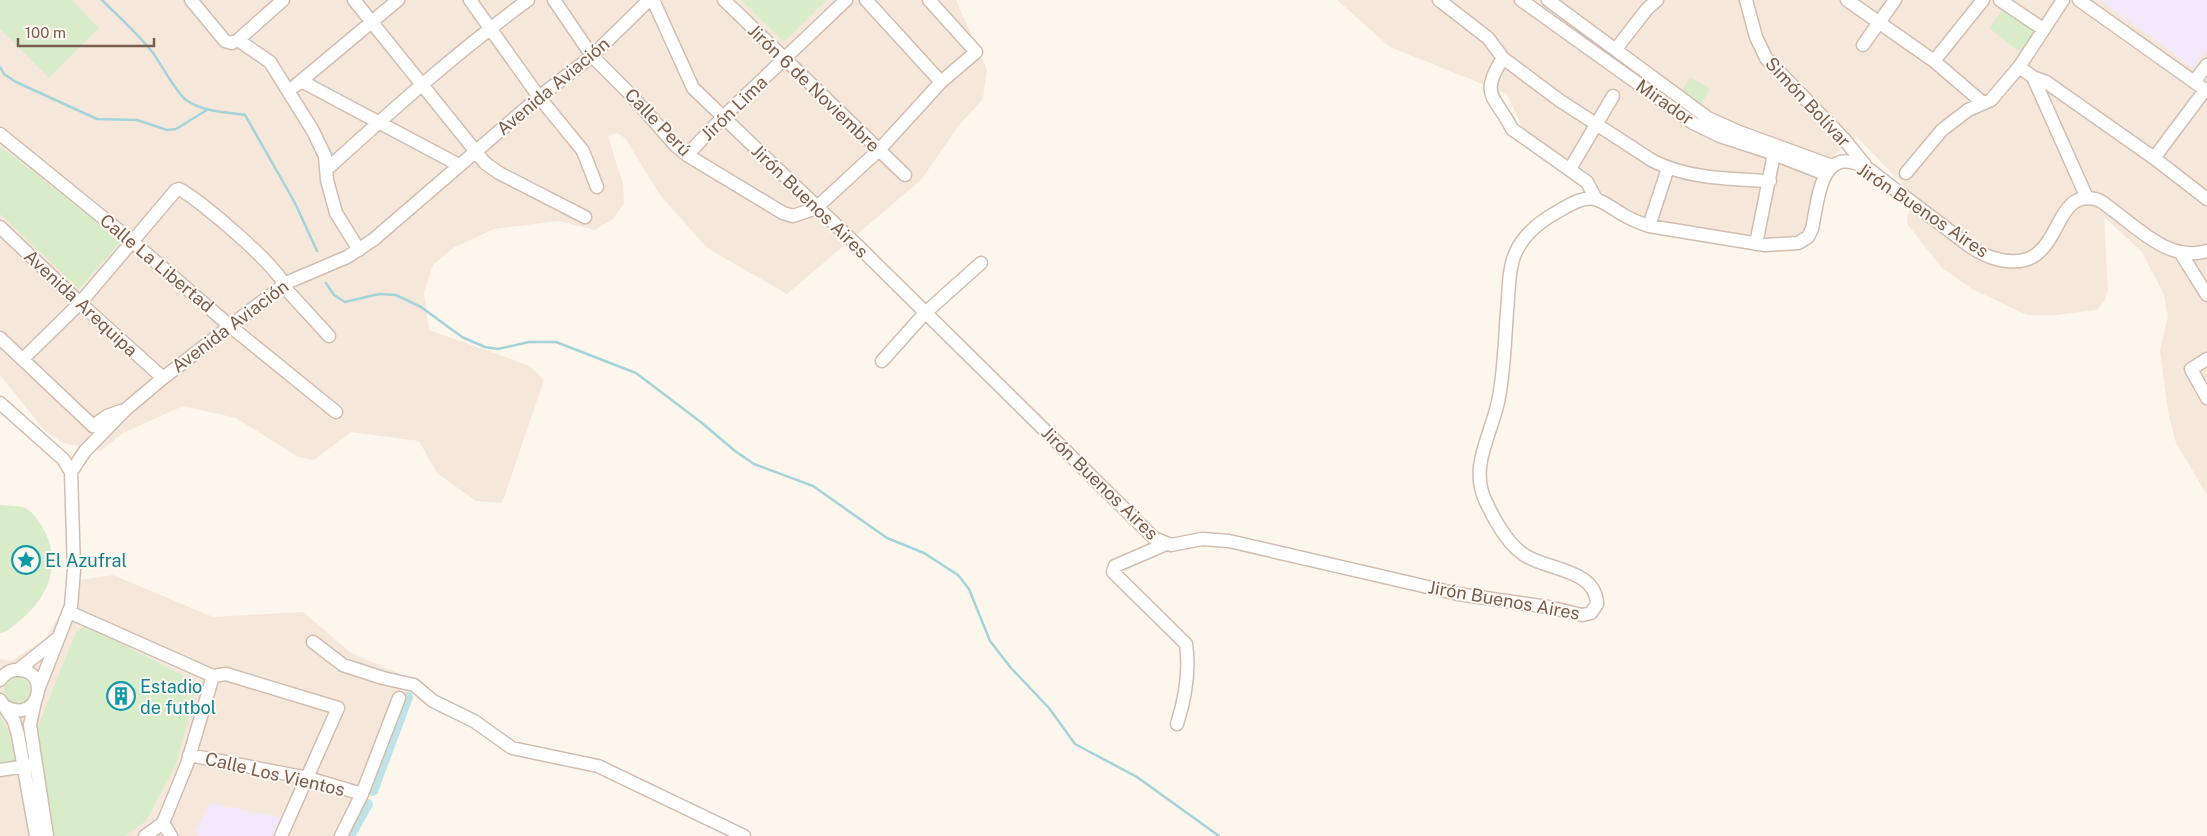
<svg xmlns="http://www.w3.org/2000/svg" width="2207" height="836" viewBox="0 0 2207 836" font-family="'Public Sans',sans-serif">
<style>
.residential{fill:#f5e8da}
.education{fill:#f3e8fa}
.green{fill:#d8ecc9}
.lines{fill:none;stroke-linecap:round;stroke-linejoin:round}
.stream{stroke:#a5d3da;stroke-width:2.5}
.canal{stroke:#bfe3e8;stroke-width:10}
.minor-casing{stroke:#d1beb0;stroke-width:15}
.minor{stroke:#fff;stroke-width:12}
.labels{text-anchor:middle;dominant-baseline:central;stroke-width:4;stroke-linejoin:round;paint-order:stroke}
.street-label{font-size:18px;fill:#7a5c4d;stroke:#fffaf3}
.culture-label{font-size:18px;fill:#0d838f;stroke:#fffaf3;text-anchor:start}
</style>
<rect width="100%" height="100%" fill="#fdf6ec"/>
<!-- residential -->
<path class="residential" d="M0,0H956L987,70L983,99L959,125L921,180L787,294L707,248L660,195L625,138L617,133L608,136L623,184L624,203L613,219L595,230L559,221L494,229L453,248L433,265L424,293L429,330L530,366L544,380L502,503L476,501L437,473L419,441L351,432L314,460L298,457L236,418L183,406L123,433L101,451L63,443L45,431L0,375Z
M1337,0H2207V495L2176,443L2168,412L2160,350L2168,317L2164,295L2142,252L2104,217L2108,290L2105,300L2097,310L2056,315H2027L1972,289L1942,268L1908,225L1907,220L1912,194L1857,137L1829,159L1805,232L1797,237L1777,241L1645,221L1608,200L1589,179L1523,129L1507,94L1390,47Z
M113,575L213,617L303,612L351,653L412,679L370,792L346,836H0V659L11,661L45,639L81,580Z"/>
<!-- education -->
<path class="education" d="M2100,0H2207V50L2193,68Z
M210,803L283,818L274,836H198L195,831Z"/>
<!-- green -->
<path class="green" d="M0,0H72L99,28L49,78L0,29Z
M741,0H827L784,42Z
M2004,8L2036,31L2020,52L1989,28Z
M1690,77L1710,89L1701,104L1681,92Z
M0,146L121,241L79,289L0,214Z
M0,505C7,506 21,505 27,509C34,513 40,523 44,530C62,563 48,599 19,621C13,626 8,632 0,633Z
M87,626L198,683L176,765L146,821L125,836H53L36,731L76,632L81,628Z
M4 690a13 13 0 1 1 26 0a13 13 0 1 1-26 0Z
M0,716L9,732L16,763L0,764Z"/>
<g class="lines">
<!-- stream -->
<path class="stream" d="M102,0C119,17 138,34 153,53C161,64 177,94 186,100C203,112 226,112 245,115L295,203L317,251
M0,67L4,74L16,82L97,119L137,120L167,130L176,129L207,110
M326,283L334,295L345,302L379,294L396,295L421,307L462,337L485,347L498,349L529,342H556L636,373L702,423L735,451L754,464L813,486L887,538L924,553L958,575L969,589L990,641L1011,668L1049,708L1075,744L1137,777L1219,836"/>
<!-- canal -->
<path class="canal" d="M373,791L408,697
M350,836L368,804"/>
<defs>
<path id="minor" d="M191,0L225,41L232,43L238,40L283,0
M354,0L485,163L499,173L585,217
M470,0L539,97L583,151L597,187
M554,0L592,56L631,95L676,146L687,155L783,213L793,216L816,208L879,150L941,82L976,52L929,0
M653,0L693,88L860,248L1154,538L1171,545L1202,539L1229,541L1458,594L1548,607L1582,615L1591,613L1597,604C1596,568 1544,570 1523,554C1507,543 1494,519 1486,502C1468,466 1493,433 1499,397C1505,365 1505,331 1508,299C1509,284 1509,268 1515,254C1523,235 1539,222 1557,212C1568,206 1582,196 1595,199C1605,202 1613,209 1622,214C1630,219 1640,223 1649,226L1765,245L1798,243L1808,237L1812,229C1819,196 1821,140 1870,170C1894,189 1918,207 1942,225C1958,237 1974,252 1993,258C2066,280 2047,188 2095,199C2102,200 2108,207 2114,211C2141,231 2171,262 2207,251
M724,0L905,175
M866,0L941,82
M1439,0L1488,38L1503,58L1559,100L1653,161C1689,179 1730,179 1770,181
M1521,0L1693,123L1720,136L1766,151L1825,174
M1548,0L1708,118L1739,132L1832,166
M1746,0L1756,37L1766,58L1844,139L1865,165
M1847,0L1934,61L1983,103
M2000,0L2043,29
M2079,0L2207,91
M238,40L270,62L313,131L325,156L327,180L336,213L359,250
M1863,45L1895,0
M1616,49L1647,9L1657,0
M1503,58C1478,97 1496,96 1512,129L1587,182L1596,199
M1934,61L1983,0
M2019,67L2033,77L2046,82L2154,158L2207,199
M2033,77L2087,198
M301,81L459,165
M2194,82L2207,65
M295,86L398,0
M0,134L133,242L230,326L336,412
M687,155L723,117L846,0
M2154,158L2205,90
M1570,169L1613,96
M326,170C391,111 457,52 528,0
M1906,173L1942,130L1968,110L1991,100L2019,67L2063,0
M1649,226L1668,168
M0,227L80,303L163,378
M1756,244L1775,149
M2180,252L2207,295
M0,338L93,426L107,416L121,411
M23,359L80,303L176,190L179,189C197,197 284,271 286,289L329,336
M2207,359L2191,369L2207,398
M882,361L925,313L981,263
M0,403L63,459L71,472
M1166,544L1115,566L1113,572L1186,644C1190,671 1185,699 1177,724
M69,612L213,676L187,764L163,823
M313,642L343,665L383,678L414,685L433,701L474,721L512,748L598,766L744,836
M18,670L58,638
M213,676L226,674L338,708L281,836
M0,680C5,673 11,669 20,670C51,672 39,724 6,707
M38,690L71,606L74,570L71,472L85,451L125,410L163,378L286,283L347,257L373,240L539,97L592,56L649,0
M0,700L14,721L18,735L36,836
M35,701L30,725L47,836
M189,755L308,778L362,794
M0,770L32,765
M163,823L171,836
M145,836L163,823
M341,836L362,794L399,698"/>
</defs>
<!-- minor casing -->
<use href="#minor" class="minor-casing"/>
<!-- minor -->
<use href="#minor" class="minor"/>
</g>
<!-- icons -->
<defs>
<symbol id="sight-ring" viewBox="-11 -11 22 22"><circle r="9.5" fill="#fffaf3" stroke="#0f9aa8" stroke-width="1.5"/><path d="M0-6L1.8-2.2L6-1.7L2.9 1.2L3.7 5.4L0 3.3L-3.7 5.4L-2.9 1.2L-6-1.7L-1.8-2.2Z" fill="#0f9aa8"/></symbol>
<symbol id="building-ring" viewBox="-11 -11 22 22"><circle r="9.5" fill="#fffaf3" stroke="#0f9aa8" stroke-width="1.5"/><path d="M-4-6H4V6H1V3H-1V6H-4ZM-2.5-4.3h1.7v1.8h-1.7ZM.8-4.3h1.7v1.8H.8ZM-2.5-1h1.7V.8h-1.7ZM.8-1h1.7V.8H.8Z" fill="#0f9aa8"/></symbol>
</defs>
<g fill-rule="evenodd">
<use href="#sight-ring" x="10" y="544" width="32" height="32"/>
<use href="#building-ring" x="105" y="680" width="32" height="32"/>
</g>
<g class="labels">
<!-- street labels -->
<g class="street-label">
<text transform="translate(553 86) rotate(-40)">Avenida Aviación</text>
<text transform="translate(814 88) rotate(44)">Jirón 6 de Noviembre</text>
<text transform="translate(1665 102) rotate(35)">Mirador</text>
<text transform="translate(1808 102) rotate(47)">Simón Bolívar</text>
<text transform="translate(734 108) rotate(-44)">Jirón Lima</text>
<text transform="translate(658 122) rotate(46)">Calle Perú</text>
<text transform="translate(810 201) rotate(44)">Jirón Buenos Aires</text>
<text transform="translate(1923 210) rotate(34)">Jirón Buenos Aires</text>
<text transform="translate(157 263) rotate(40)">Calle La Libertad</text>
<text transform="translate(81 303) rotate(43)">Avenida Arequipa</text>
<text transform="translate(230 326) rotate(-37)">Avenida Aviación</text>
<text transform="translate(1100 483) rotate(44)">Jirón Buenos Aires</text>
<text transform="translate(1504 600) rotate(10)">Jirón Buenos Aires</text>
<text transform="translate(275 774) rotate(13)">Calle Los Vientos</text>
</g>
<!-- culture labels -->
<g class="culture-label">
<text x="45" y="560">El Azufral</text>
<text x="140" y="686">Estadio<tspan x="140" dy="21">de futbol</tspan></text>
</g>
</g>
<!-- scale -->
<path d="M18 38v8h136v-8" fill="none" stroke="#7a5c4d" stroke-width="2.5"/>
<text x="25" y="38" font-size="15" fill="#7a5c4d" stroke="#fffaf3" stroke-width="4" paint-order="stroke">100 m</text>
</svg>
